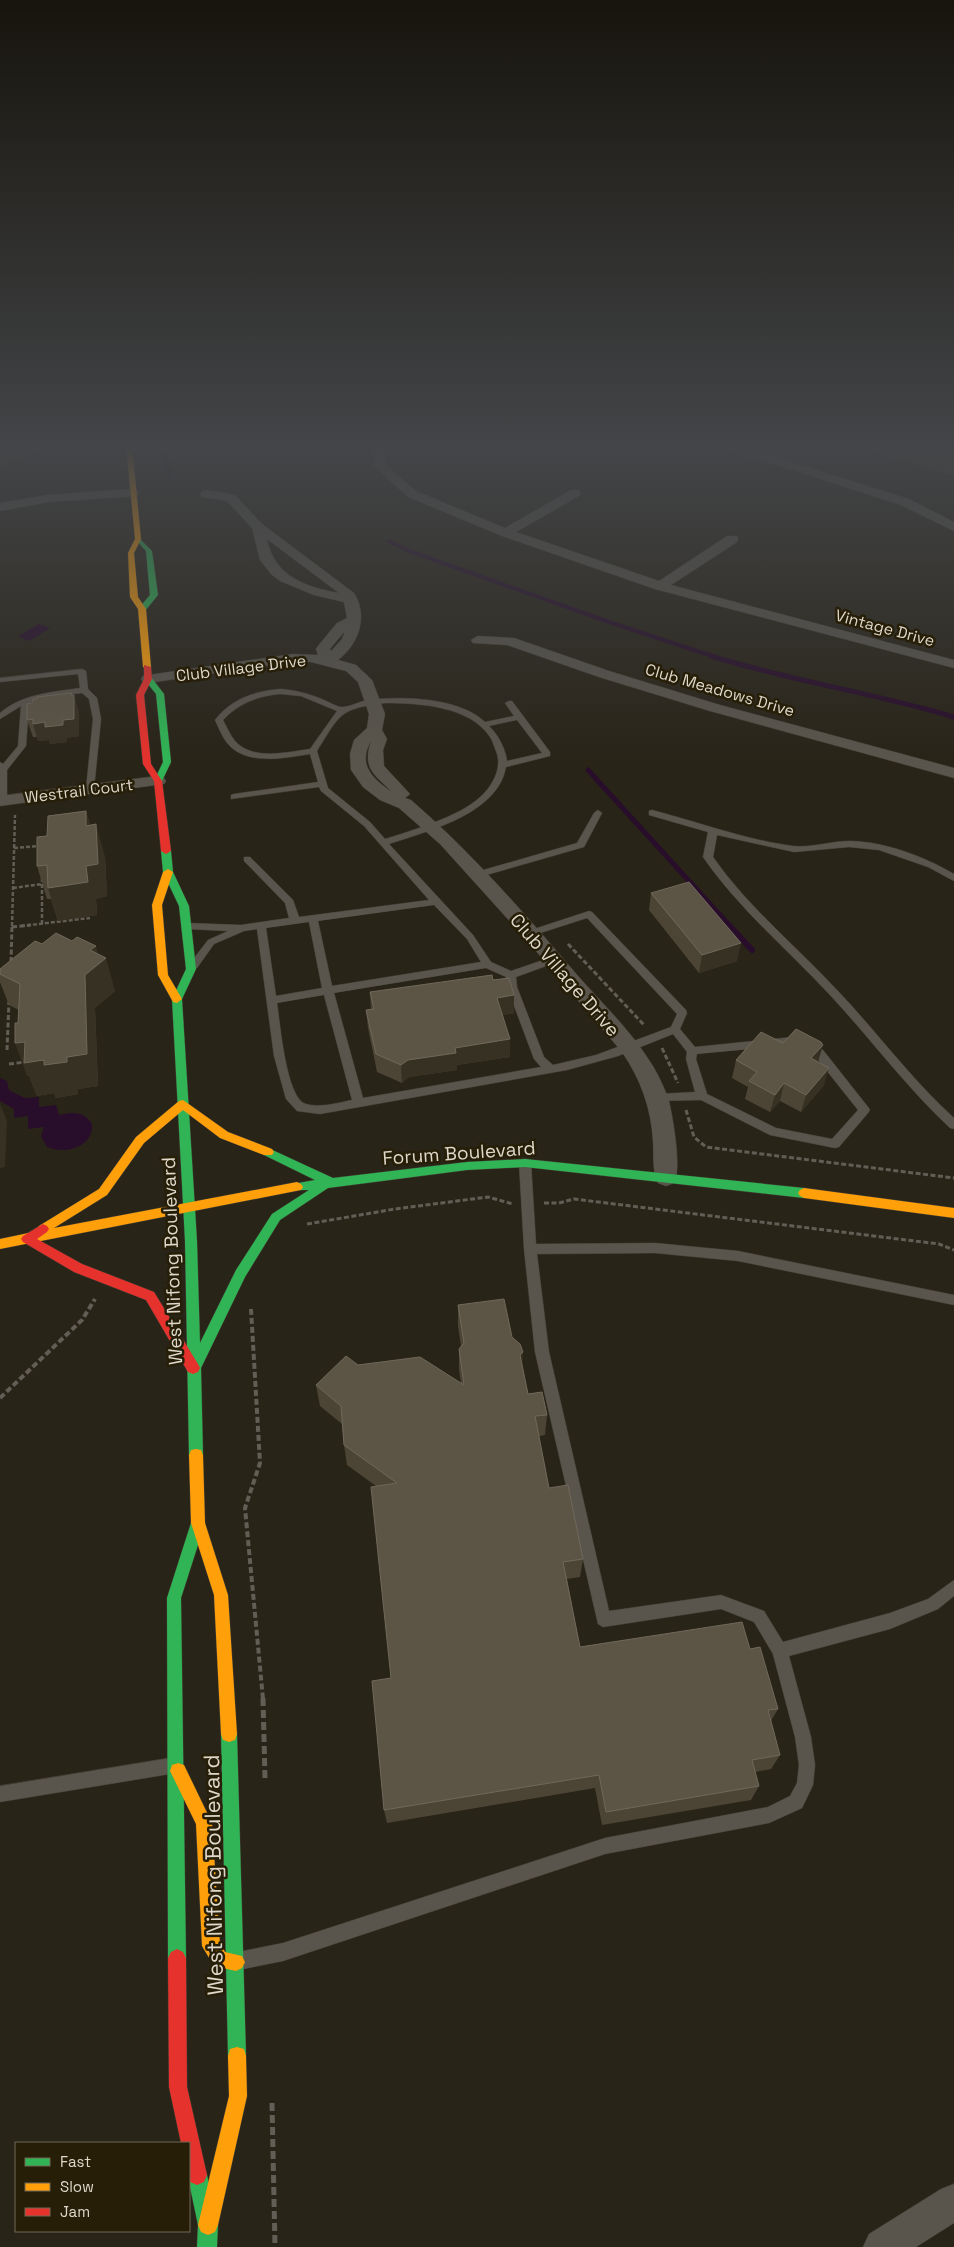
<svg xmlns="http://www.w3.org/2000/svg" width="954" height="2247" viewBox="0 0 954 2247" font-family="'Space Grotesk',sans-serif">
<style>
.green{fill:#4a3c1c}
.water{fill:#290e2b}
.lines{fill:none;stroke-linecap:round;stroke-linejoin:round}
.stream-far2{stroke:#290e2b;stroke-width:4}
.stream-far1{stroke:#290e2b;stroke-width:5}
.stream{stroke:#290e2b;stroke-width:6}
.lane-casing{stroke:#433e34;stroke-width:1}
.street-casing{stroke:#433e34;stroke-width:1}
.fast-casing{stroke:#433e34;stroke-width:1}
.slow-casing{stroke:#433e34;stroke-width:1}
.jam-casing{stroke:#433e34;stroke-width:1}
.path-far4{stroke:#625e55;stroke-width:2;stroke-dasharray:3 1;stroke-linecap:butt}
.path-far3{stroke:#625e55;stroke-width:2.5;stroke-dasharray:4 2;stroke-linecap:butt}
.path-far2{stroke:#625e55;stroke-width:3;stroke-dasharray:5 2.5;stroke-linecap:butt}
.path-far1{stroke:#625e55;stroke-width:4;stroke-dasharray:6 3;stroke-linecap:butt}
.path{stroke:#625e55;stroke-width:5;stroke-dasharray:8 4;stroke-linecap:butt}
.lane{fill:#59554c;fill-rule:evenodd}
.street{fill:#59554c;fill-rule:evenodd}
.fast{fill:#30b455;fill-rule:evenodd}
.slow{fill:#ff9f0a;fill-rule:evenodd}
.jam{fill:#e5322d;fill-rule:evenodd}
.wall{fill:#4c4536}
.shaded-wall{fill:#373123}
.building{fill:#5c5546;stroke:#70695b}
.labels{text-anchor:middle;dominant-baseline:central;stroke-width:5;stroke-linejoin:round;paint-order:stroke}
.far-street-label{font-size:16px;fill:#ded7ca;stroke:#271e07}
.street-label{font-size:19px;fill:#ded7ca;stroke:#271e07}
.near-street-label{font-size:22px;fill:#ded7ca;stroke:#271e07}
</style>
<rect width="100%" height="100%" fill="#292418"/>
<!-- green -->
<path class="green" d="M0,445H53L0,467Z
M852,445H954V476L942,472Z"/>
<!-- water -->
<path class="water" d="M39,624L50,628L29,641L18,636Z
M0,1078L7,1081L9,1090L25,1098L39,1097V1107L56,1105L59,1115C72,1112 84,1111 92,1124C94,1147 65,1155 47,1147L41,1136L44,1127L28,1129V1116L14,1118V1109L0,1101Z"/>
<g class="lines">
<!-- stream-far2 -->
<path class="stream-far2" d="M164,445L169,477
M389,541L409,551L609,622L715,657"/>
<!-- stream-far1 -->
<path class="stream-far1" d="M711,656C791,681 874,693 954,717
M588,770L730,926"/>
<!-- stream -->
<path class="stream" d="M729,925L752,950"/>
<defs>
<path id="lane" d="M82,669L86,671L88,689L97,698L101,719L94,789L90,792L86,789L93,719L89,699L82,693L50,697L29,703L26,746L7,770V801L6,803H0V762L3,764L18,746L21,706L0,719V713C22,694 52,692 80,688L78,674L0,682V678Z
M280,689C296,690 310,694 324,700C329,702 337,707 342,707C350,707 360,701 368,700C401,696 459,697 485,722L514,716L505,703L509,701H512L550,752V756L506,767C498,814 428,831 389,844L473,935L491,962L511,971L549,958H557L558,960L557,962L516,977L517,987L544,1057L553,1065L596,1055L671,1027L677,1014L587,918L531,936L526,933L528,931L589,911L592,912L686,1010L687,1013L680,1029L695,1047L793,1037L797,1038L823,1050L868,1107L870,1110L868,1113L839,1147L835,1148L770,1135L701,1100L654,1101L652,1098L654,1095L658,1094L695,1092L686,1059L687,1052L673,1034L618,1056L567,1070L320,1114L297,1111L286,1099L274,1056L257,929L244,931L214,944L197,968L193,969L188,966L208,940L228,931L187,929L182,926L187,923L241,925L289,918L285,903L244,861V857H250L293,900L299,917L429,900L364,826L321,791L319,787L231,799V795L234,794L318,782L310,754C285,758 247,766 228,744C222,737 219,728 215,720C231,699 255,691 280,689ZM280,694L301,696L337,711L310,749C287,752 253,761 235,741C230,735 227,727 223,720C239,703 258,696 280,694ZM385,703C419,703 470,706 490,737C493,741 494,747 496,751C503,768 492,787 479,798C460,816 411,831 385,839L370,822L328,788L317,751C341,713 339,709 385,703ZM517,720L542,753L507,761C505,748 499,736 489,726ZM434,905L467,939L481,962L332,986L318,921ZM309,922L322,988L276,996L266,928ZM486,968L506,977L507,987L534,1059L541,1067L363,1098L334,993ZM324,995L352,1100C338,1103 320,1108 306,1104C286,1099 280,1022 277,1003ZM792,1045L815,1056L858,1110L832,1139L776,1128L707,1094L696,1059L697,1054Z
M598,810L602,813L584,847L476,878L471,875L473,873L577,843L594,813Z
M652,810C698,822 746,840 793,846C811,848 831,841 850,841C886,842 923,856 954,874V881L928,867L879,850L849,847L794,852L717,835L713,857C748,907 795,945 837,990C877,1032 911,1079 954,1118V1129L950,1128C906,1087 871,1039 830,995C787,949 739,909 703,857L708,832L649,815V811Z
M525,1159L529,1160L531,1163L536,1244L655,1243L738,1251L954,1295V1305L738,1261L655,1253L537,1254L549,1352L609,1611L721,1595L764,1611L783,1642L890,1613L928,1599L954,1580V1596L938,1609L890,1629L789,1656L811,1737L815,1765L813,1785L802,1808L769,1823L605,1854L283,1961L243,1969L237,1966L234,1960L237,1954L243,1951L283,1943L605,1838L768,1807L790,1796L797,1783L799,1765L795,1737L773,1654L754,1622L721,1609L603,1627L598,1624L535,1352L524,1249L519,1163L521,1160Z
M170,1758L176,1760L178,1766L176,1772L170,1774L0,1802V1786Z"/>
<path id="street" d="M372,445H384L387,466L416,491L505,528L571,490H579L581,493L579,496L516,532L659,581L727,536H737L738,539L737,542L671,585L954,660V668L655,589L502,536L408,497L375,467Z
M720,445H737L909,499L954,522V531L901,505L722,447Z
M133,489L137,490L139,493L137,496L49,502L0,511V503L49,495Z
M206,490L235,495L262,524L354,593C368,615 360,643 338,660L356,665L372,680L385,714L382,730L387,739L383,750L384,766L410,794L405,798L411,800C472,853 526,915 578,976C603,1004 631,1031 651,1063C658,1074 665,1089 669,1101C673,1119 682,1168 674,1183L666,1186L658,1183C652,1171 654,1155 653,1141C651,1108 641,1080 622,1052L524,937L440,844L399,808L380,800L363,787L351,770L350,754L354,740L367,728L369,714L358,682L346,671L311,662H293L148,683L143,682L141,679L143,676L148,675L293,654L318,655L316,649L318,646L337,623L347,618L344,602L314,595L280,581L271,574L260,560L252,528L227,501L202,497L200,494L202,491ZM267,539L339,593C305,587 274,576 267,539ZM345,631L342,639L331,651L330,649ZM371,741C362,769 374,774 392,792C373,779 357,765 371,741Z
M478,636L514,638L609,671L720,705L954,768V778L710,711L599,677L507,645L473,643L471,640Z
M158,776L164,778L166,781L164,784L0,806V796Z
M954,2184V2223L916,2247H863L869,2234L941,2189Z"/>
<path id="fast" d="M139,538L152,551L158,595L145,611H142L138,609L150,595L146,551L136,540Z
M145,677H151L164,694L171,762L162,781L158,784L154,781L163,762L156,694L144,679Z
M166,848L171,851L173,872L189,906L196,969L182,999L197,1241L200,1343L236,1270L272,1214L309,1190H293L291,1187L293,1184L315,1180L264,1155L262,1152L264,1149L268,1148L333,1178L467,1162L525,1159L804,1188L808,1190L810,1193L808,1196L804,1198L525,1167L467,1170L328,1188L280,1220L245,1277L201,1368L203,1455L201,1460L196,1461L191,1460L189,1455L185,1241L172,999L186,969L179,906L163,872L161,851Z
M198,1516L203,1518L205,1523L181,1598L186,1958L183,1964L177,1967L171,1964L168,1958L167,1598L191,1523L193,1518Z
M229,1726L235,1728L237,1734L246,2056L244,2063L237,2065L230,2063L228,2056L221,1734L223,1728Z
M197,2165L204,2168L207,2175L218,2225L217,2247H197L198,2225L189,2182L190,2168Z"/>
<path id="slow" d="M126,445H132L141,539L134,553L138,597L146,609L151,667L147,669L143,667L138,609L130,597L128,553L135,539Z
M168,869L173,872L162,905L168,975L182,999L177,1003L173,1002L158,975L152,905L163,872Z
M183,1100L228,1132L272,1149L274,1152L272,1155H264L220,1138L183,1110L144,1143L107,1195L54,1228L297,1182L301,1184L303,1187L301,1190L0,1249V1239L38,1231L37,1229L39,1226L99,1189L136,1137L179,1101Z
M804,1188L954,1208V1218L804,1198L800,1196L798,1193L800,1190Z
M196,1449L201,1450L203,1455L205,1523L228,1595L237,1734L235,1740L229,1742L223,1740L221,1734L214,1595L191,1523L189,1455L191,1450Z
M178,1763L184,1765L212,1823L220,1944L225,1952L242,1956L245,1962L242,1968L236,1971L214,1966L202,1946L196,1824L170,1771L172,1765Z
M237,2047L244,2049L246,2056L247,2096L218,2225L215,2232L208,2235L201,2232L198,2225L229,2096L228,2056L230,2049Z"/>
<path id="jam" d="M144,665L151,667L152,679L144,695L151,764L162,781L171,851L166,854L161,851L154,781L143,764L136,695L144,679Z
M43,1224L47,1226L49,1229L47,1232L37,1239L82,1264L154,1292L198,1364L200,1368L198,1372L193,1374L188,1372L146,1300L74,1272L23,1242L21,1239L23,1236Z
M177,1949L183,1952L186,1958L187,2087L207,2175L204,2182L197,2185L190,2182L189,2178V2143H181L169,2087L168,1958L171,1952Z"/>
</defs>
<!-- lane casing -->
<use href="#lane" class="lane-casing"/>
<!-- street casing -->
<use href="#street" class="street-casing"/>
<!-- fast casing -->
<use href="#fast" class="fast-casing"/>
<!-- slow casing -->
<use href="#slow" class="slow-casing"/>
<!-- jam casing -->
<use href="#jam" class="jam-casing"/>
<!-- path-far4 -->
<path class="path-far4" d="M935,445L954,447
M0,460L35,445"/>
<!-- path-far3 -->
<path class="path-far3" d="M14,848L39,846
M42,878V924
M13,888L42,884
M12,926L15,815
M21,926L90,918"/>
<!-- path-far2 -->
<path class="path-far2" d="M12,927L31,925
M568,944L644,1025
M11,962L12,925
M662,1048L678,1083
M7,1050L9,1001
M9,1064L26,1062
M686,1110L694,1137L706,1147L954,1178
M544,1203H559L574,1199L939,1244L954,1250
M307,1224L395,1209L488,1197L513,1204"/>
<!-- path-far1 -->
<path class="path-far1" d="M251,1309L260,1463L245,1508L263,1699
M0,1398L82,1320L95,1299"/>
<!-- path -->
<path class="path" d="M263,1698L265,1779
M272,2103L275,2247"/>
<!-- lane -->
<use href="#lane" class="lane"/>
<!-- street -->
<use href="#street" class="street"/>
<!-- fast -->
<use href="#fast" class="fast"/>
<!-- slow -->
<use href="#slow" class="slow"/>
<!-- jam -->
<use href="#jam" class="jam"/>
</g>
<!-- wall -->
<path class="wall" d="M72,695L79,712V736L67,738V742L50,744L49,740L38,741L37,737H33L27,720L32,703Z
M86,811L90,825L105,857L107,896L96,899L97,915L58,921L51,899H47L37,866L47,836Z
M651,893L737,961L699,973L649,910Z
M42,944L98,954L115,991L95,1008L98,1086L78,1089V1094L56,1098L54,1093L37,1096L29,1076H27L18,1023L19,1010L9,1005L0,982V969Z
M493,980L514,1013L503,1015L510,1057L457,1065V1070L409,1077L402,1083L377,1072L368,1028L366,1010H371L370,992Z
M783,1043L823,1045L818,1062L824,1085L801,1112L780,1101L770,1112L745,1099L748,1087L732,1078L736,1060Z
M458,1305L512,1337L522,1365L528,1394L547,1415L545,1435L539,1436L549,1488L583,1559L580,1577L567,1579L580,1647L750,1649L778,1709L771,1721L780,1755L771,1769L755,1772L759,1786L751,1800L602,1825L595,1788L387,1823L384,1810L391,1678L376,1486L347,1465L344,1445L342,1424L320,1406L316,1385L358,1365L461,1383L459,1370V1349L461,1346L458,1326Z"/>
<!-- shaded-wall -->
<path class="shaded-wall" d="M72,693L74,703V695L79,712V736L67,738V742L50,744L49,740L38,741L33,724L63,720L71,695Z
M86,811L95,843L86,826Z
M96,824L105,857L107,896L96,899L97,915L58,921L48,888L86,866Z
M741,943L737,961L699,973L702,955Z
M96,946L100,962L106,958L115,991L95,1008L98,1086L78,1089V1094L56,1098L54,1093L37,1096L29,1076H27L15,1043L25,1042L85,975L90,950Z
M514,995V1013L497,1016V998Z
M510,1039V1057L457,1065V1070L409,1077L402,1083L401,1065L408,1060L455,1048Z
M823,1045L818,1062L811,1058Z
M829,1068L824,1085L801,1112L806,1095Z
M784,1083L780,1101L770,1112L775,1095Z
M0,1104L7,1121L5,1167L0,1168Z
M523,1352L522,1373L520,1355Z"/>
<!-- building -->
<path class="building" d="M72,693L71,695H74V719L63,720V725L45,727V722L33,724V719L27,720V704L32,703L33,699H37V697Z
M86,811V826L96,824L98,864L86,866L88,882L48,888L47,865L37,866V837L47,836L48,816Z
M689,882L741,943L702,955L651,893Z
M56,933L72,941L77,937L96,946L90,950L106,958L85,975L87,1054L67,1057V1062L44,1065V1060L24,1063L25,1042L15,1043V1023H18L20,984L0,974V969L35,941L42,944Z
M492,975L493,980L509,978L514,995L497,998L510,1039L455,1048L456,1053L408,1060L401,1065L376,1054L366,1010L374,1009L370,992Z
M796,1029L821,1042L823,1045L811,1058L829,1068L806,1095L784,1083L775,1095L749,1081L757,1072L736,1060L761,1032L783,1043Z
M504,1299L512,1337L520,1344L523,1352L520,1355L528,1394L542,1392L547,1415L535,1416L549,1488L568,1485L583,1559L563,1562L580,1647L742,1622L750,1649L760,1647L778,1709L768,1710L780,1755L752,1760L759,1786L606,1812L599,1775L384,1810L372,1681L391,1678L371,1487L397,1483L344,1445L341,1406L316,1385L346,1356L358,1365L420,1357L464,1385L459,1349L464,1343L458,1305Z"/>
<!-- sky -->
<linearGradient id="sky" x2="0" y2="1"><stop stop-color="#17140d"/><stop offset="0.59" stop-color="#434548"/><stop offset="1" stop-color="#434548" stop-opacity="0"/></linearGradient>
<rect width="954" height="759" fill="url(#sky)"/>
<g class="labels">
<!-- far-street labels -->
<g class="far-street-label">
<text transform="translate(885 628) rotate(15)">Vintage Drive</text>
<text transform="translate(241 668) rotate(-7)">Club Village Drive</text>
<text transform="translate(720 690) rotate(16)">Club Meadows Drive</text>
<text transform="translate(79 791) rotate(-7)">Westrail Court</text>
</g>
<!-- street labels -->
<g class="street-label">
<text transform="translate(565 975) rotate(49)">Club Village Drive</text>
<text transform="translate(459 1153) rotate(-4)">Forum Boulevard</text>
<text transform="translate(172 1261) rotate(-92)">West Nifong Boulevard</text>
</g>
<!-- near-street labels -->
<g class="near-street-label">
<text transform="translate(213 1875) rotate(-91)">West Nifong Boulevard</text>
</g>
</g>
<!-- legend -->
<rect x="15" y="2142" width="175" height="90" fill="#271e07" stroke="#706855"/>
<rect x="25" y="2158" width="25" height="8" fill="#30b455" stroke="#706855"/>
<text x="60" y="2167" font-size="15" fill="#ded7ca">Fast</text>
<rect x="25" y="2183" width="25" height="8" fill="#ff9f0a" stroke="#706855"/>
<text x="60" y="2192" font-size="15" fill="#ded7ca">Slow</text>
<rect x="25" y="2208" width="25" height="8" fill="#e5322d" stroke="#706855"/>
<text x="60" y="2217" font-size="15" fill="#ded7ca">Jam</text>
</svg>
